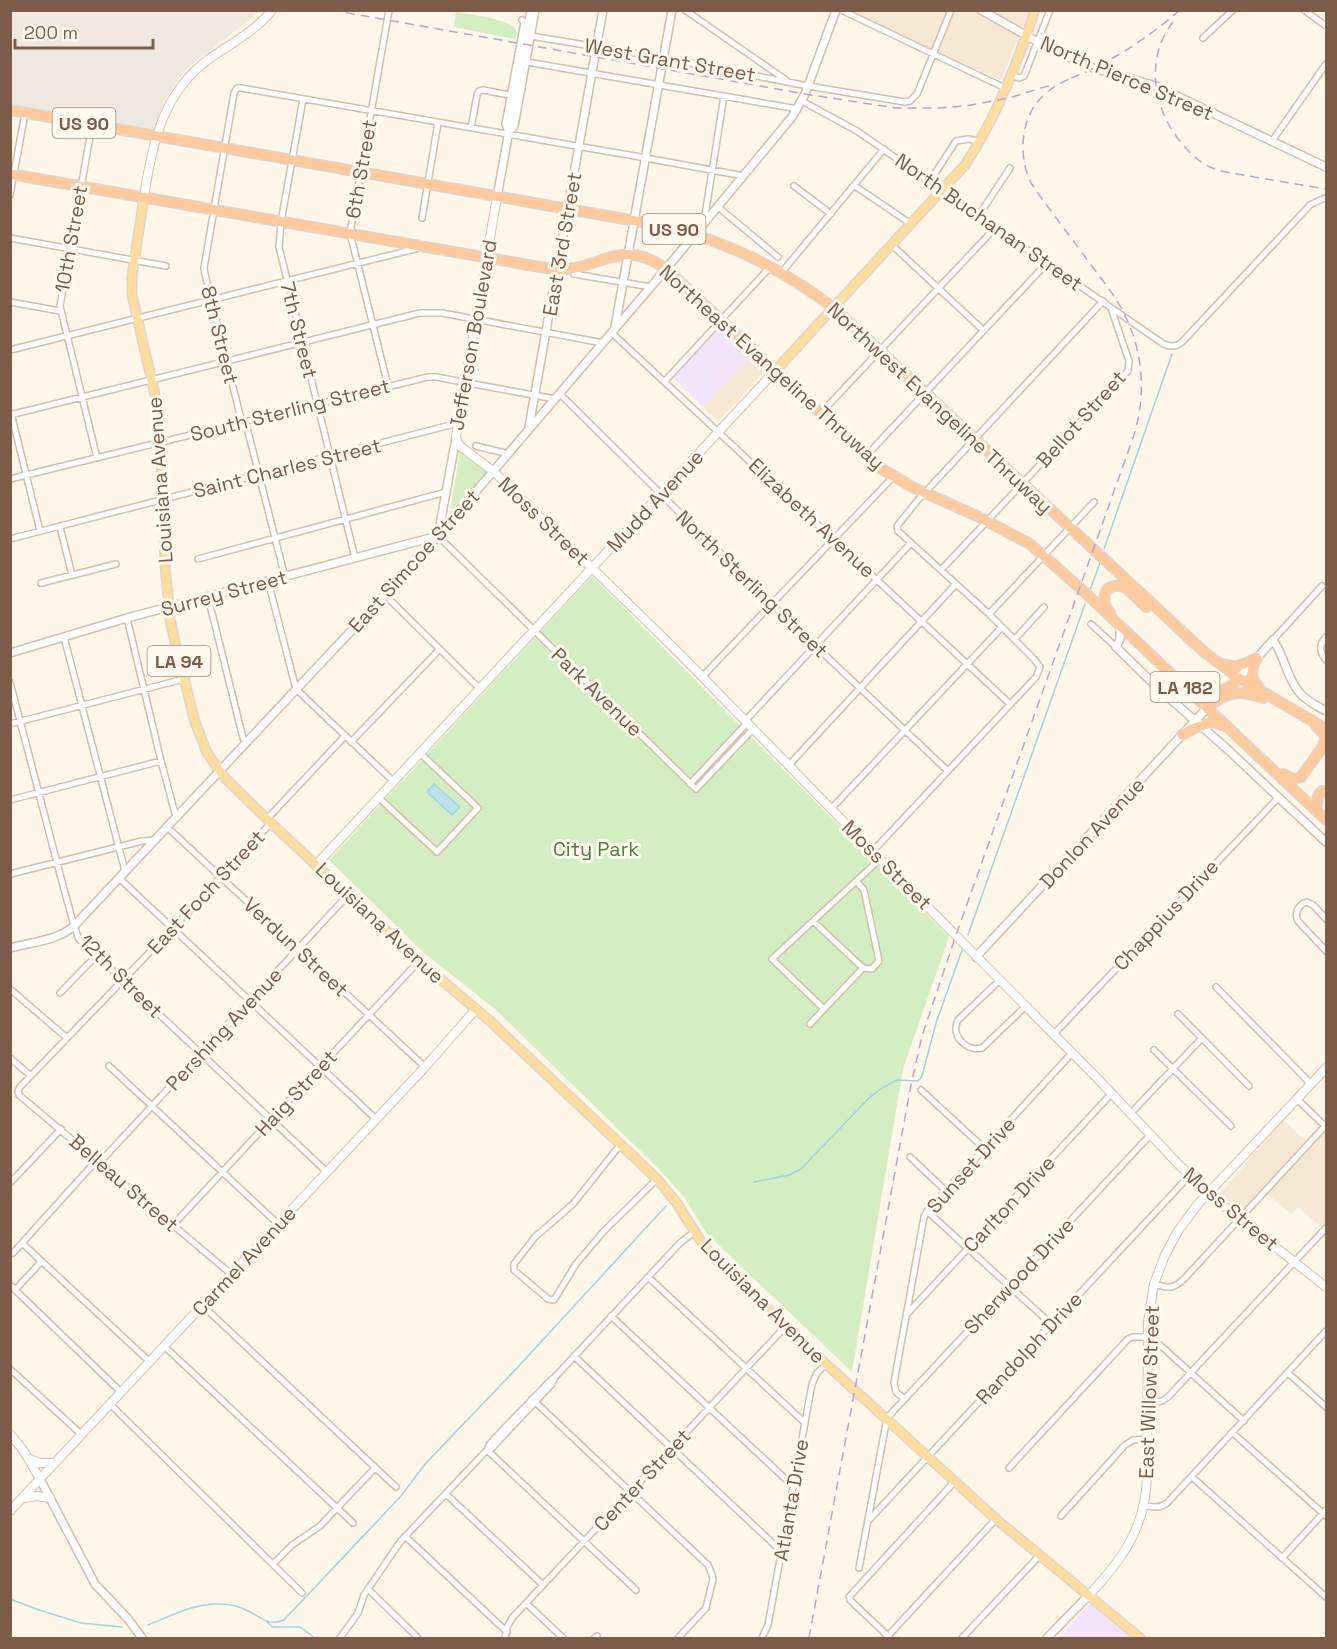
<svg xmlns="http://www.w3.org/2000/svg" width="1337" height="1649" viewBox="0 0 1337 1649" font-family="'Space Grotesk',sans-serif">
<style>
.residential{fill:#f7e8d5}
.industrial{fill:#efe8e1}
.education{fill:#f3e4fb}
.green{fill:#d4eec4}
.water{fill:#bae3eb;stroke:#9fd3de;stroke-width:1.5}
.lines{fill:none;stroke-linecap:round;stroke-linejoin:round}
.stream{stroke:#9fd3de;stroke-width:1.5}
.minor-casing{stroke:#d3beac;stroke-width:8}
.tertiary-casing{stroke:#d3beac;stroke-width:10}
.secondary-casing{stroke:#d9c0ab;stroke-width:10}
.primary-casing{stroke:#ddd5cf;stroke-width:11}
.trunk-casing{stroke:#ddd5cf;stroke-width:12}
.minor{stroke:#fff;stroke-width:5}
.tertiary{stroke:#fff;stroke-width:7}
.secondary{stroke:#fff;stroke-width:8}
.primary{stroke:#ffdd9e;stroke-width:8}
.trunk{stroke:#fec99c;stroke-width:9}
.rail{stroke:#b9a4cb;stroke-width:1.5;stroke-dasharray:9 6;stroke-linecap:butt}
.labels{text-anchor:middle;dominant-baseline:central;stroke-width:6;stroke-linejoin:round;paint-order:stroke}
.shield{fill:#fffaf0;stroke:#a38b7a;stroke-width:1.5}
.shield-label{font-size:18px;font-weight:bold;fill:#7c5c48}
.street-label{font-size:20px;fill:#7c5c48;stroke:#fffaf0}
.park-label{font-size:20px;fill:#4e7d3c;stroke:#fffaf0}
</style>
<rect width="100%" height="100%" fill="#fef6e8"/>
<!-- residential -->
<path class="residential" d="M841,11H1029L1001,80Z
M752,355L767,369L718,421L703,407Z
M1282,1120L1307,1142L1326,1121V1232L1299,1207L1291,1214L1262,1190L1242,1212L1220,1194Z"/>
<!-- industrial -->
<path class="industrial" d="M10,11L11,10L259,11L253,17L185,70L166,98L153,130L11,104Z"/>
<!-- education -->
<path class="education" d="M722,326L752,355L703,407L673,378Z
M1090,1604L1131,1638H1059Z"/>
<!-- green -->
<path class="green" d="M456,12C468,14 511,19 516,30C517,32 516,36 515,39L454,27Z
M460,451L490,472L449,518Z
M592,576L949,937L903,1069L852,1372L707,1234L685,1198L657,1167L495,1009L424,953L329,860Z"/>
<!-- water -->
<path class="water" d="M434,784L460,807L452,815L427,792Z"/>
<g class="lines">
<!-- stream -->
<path class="stream" d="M1104,549L1172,354
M1090,590L1100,563
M968,935L1085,604
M754,1182L789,1175L801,1169L869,1098L882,1088L897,1080L918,1081L922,1076L936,1023L962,950
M10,1599L39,1610L81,1623L122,1627
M267,1622L273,1627H300L315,1638
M148,1625C171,1616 194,1603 219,1604C229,1604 238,1606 246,1610C260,1616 268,1627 284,1620L401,1496L426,1463L517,1368L666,1206"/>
<defs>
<path id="minor" d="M685,10L786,80
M841,10L1005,88
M1304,10L1326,26
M531,36L664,58L808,86L905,102L910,101L917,94L951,10
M1203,38L1233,10
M527,62L798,109
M1010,75L1019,78L1024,76L1050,10
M303,99L281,222L279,247L355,558
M802,101L857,131L1162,343C1169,347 1176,348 1183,341L1310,205L1320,200L1326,198
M92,125L60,306L97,458
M471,128L477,95L479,91L483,90L510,95
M508,133L505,124L524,22L522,20
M508,134L515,126L536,10
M1272,141L1326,64
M930,181L956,141L968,139L980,141
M794,186L831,214
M855,186L911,224
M10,195L25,113
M718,207L778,257
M979,215L1010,168
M422,218L438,123
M704,222L724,96
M10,238L166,266
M892,245L983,330
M782,272L884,149
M574,274L651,287
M10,302L60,311
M612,333L1010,704
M10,350L419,248
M665,381L771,266
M388,386L350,233L389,10
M560,394L788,620L948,771
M11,413L40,531
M821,413L996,227
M10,415L420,313H442L603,343
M476,446L509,454
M866,456L1047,263
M10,479L428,377H436L555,399
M60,527L72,575
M438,536L696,789L753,729
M10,539L458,423
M198,559L446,492
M941,570L1128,371L1129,361L1111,308
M285,577L246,424L241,419L205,274L204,268L234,93L237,88H241L646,158L744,176
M268,581L296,689L393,781
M41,583L116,564
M386,596L480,689
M208,597L243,738L247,743
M989,614L1094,502
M127,618L161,761L176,817
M1091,624L1116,647
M64,637L125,871
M1326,637C1319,645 1319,651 1326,660
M1015,639L1044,607
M1273,640L1322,586
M702,677L893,477
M10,682L57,863L74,926L79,939L327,1172
M745,721L911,543
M10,724L184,679
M351,742L439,650
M789,765L956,584
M690,784L747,723
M378,797L437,852L478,808L420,753
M10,800L161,761
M831,809L1002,627
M267,819L345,736
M167,827L425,1067
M873,851L1036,677L1040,667L1034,659L989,614L898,531L897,526L918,500L1103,301
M10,874L142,841L155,840
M119,878L376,1119
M856,881L864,890L879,961L872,969L863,968
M1326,919L1313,905L1307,902C1298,904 1294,914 1298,921L1326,951
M813,921L863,968L824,1009L772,959L880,859
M1000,980L958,1020C950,1035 966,1052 982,1048L1026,1006
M1216,987L1311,1084
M10,989L67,1038
M60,993L96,956
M1178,1014L1249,1086
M810,1024L824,1009
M1054,1034L1279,797
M1154,1050L1231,1126
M10,1058L31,1076
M109,1066L278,1224
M921,1090L984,1148
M1297,1099L1326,1127
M1131,1113L1202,1038
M620,1145L573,1204L535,1237L514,1264V1270L548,1299L554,1300L576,1264L603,1232L657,1179
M910,1157L945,1190
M100,1162L348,895
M10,1183L61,1129
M927,1211L1051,1324
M173,1225L419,961
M22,1243L150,1362
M13,1253L97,1160
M231,1274L19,1095L18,1091L20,1087L172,929L271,823
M648,1277L805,1423
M1154,1284C1169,1288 1172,1290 1184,1279L1326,1125
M10,1285L121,1392
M15,1290L41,1262
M202,1305L396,1487
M907,1314L1112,1093
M611,1316L793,1486
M1160,1345L1244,1421
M164,1346L353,1523
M574,1356L781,1551
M10,1369L82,1435
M1288,1373L1326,1407
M532,1399L708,1565L712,1575L713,1579L706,1608L678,1638
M904,1399L896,1392L894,1383L924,1217L927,1211L1072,1053
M1147,1403L1162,1401L1168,1397L1326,1228
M110,1404L302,1593
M1233,1433L1326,1516
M487,1450L489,1445L493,1440L551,1380L555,1377L680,1243L694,1232
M487,1450L636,1590
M1009,1468L1128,1339L1133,1337H1147
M1192,1477L1326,1597
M446,1494L543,1585
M1143,1505C1152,1507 1159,1509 1167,1503L1326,1331
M1061,1516L1125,1445L1133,1440L1147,1439
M868,1521L1190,1175
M406,1537L507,1632
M1282,1558L1326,1510
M273,1564L292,1545L320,1526L375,1468
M859,1568L887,1418L1151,1134
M368,1589L418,1638
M526,1603L563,1638
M340,1638L358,1613L364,1595L400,1542L487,1450L491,1449L552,1384L555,1377
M505,1638L507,1627L513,1617L786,1326
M594,1638L597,1636
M762,1638L768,1625L812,1384L817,1373L826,1364
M886,1638L996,1519
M890,1638L850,1600L849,1597L955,1481
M962,1638L1040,1555"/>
<path id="tertiary" d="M981,10L1038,42L1079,62L1093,68L1156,86L1326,167
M497,197L531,10
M615,327L672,10
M529,427L603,10
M1120,626V639L1116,647L1159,689L1225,747L1326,842
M10,653L127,618L438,536L456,438
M1239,678L1273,640C1285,656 1286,677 1299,692C1306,701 1317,706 1326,711
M10,948C32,942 57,941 74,926L413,565L666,269L792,117L805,94L836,10
M976,957L1207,708
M40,1479L95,1584L128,1619L142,1638
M1047,1638L1089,1595"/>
<path id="secondary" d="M144,197C152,144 163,92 209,59C230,44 256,31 272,10
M497,197L456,436L457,441L460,446L494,472L681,655L880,859L1098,1079L1180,1166L1224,1206L1326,1287
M316,865L775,371
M10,1434L23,1450L40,1479
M28,1458L39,1463H55
M23,1498L37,1496L50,1498
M10,1511L425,1067L476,1009
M1089,1595C1122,1560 1146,1527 1147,1476L1148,1322L1154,1284L1165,1255L1178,1231L1198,1204L1326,1068"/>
<path id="primary" d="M144,197L132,276V295L155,395L160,426L165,565L170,619L176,647L195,722L207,753L225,778L271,823L419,961L491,1022L657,1179L676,1202L698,1237L710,1253L743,1286L826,1364L996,1519L1140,1638
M775,371L965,165C996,118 1017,64 1035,10"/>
<path id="trunk" d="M10,110L664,226C730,243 779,267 834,308L1204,652L1239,678L1326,729
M10,174L557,270C600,270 621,236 666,269L880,468L914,488L977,516L1030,544L1080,588L1326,820
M1110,613C1101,603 1102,583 1120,586C1129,587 1139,601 1146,607
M1257,658C1251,670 1249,677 1259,687
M1223,664C1236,669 1245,664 1257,658
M1184,679C1201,692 1224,698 1239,678
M1207,708C1226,692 1239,689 1263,698
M1182,735L1194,728L1214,722L1224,726
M1283,774L1294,779L1301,777L1322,748L1326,738L1324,734L1316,726
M1316,810L1318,796L1322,791H1326"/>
</defs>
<!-- minor casing -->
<use href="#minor" class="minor-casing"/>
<!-- tertiary casing -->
<use href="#tertiary" class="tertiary-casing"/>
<!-- secondary casing -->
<use href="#secondary" class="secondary-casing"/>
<!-- primary casing -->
<use href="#primary" class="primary-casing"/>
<!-- trunk casing -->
<use href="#trunk" class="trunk-casing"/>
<!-- minor -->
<use href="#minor" class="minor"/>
<!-- tertiary -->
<use href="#tertiary" class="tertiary"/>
<!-- secondary -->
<use href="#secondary" class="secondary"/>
<!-- primary -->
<use href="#primary" class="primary"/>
<!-- trunk -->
<use href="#trunk" class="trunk"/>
<!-- rail -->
<path class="rail" d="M331,10L805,94L896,108H940L966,106L1009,98L1051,85
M1173,22C1145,57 1153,107 1179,140C1188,151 1197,161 1210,167C1224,173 1239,174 1254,177C1278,181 1302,185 1326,189
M1071,78C1110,63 1148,38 1180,10
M809,1638L911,1085L922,1036L956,935L1134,435C1147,392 1143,346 1120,306C1112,292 1101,278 1091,265C1071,237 1050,211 1031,183C1018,157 1020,117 1043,96C1053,86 1066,80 1079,75"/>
</g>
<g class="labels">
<!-- shield labels -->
<g class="shield">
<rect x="52.5" y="108" width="63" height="30" rx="4.5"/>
<rect x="642.5" y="214" width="63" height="30" rx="4.5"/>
<rect x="147.5" y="646" width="63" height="30" rx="4.5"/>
<rect x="1150.5" y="672" width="69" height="30" rx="4.5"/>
</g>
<g class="shield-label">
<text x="84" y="123">US 90</text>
<text x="674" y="229">US 90</text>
<text x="179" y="661">LA 94</text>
<text x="1185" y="687">LA 182</text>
</g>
<!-- street labels -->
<g class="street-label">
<text transform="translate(670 60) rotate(10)">West Grant Street</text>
<text transform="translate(1127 78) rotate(23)">North Pierce Street</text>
<text transform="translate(361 169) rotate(-80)">6th Street</text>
<text transform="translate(989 222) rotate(35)">North Buchanan Street</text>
<text transform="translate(71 239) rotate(-80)">10th Street</text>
<text transform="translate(562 244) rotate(-80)">East 3rd Street</text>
<text transform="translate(299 330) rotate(76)">7th Street</text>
<text transform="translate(220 335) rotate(76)">8th Street</text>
<text transform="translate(473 335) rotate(-80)">Jefferson Boulevard</text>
<text transform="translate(772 367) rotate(42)">Northeast Evangeline Thruway</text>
<text transform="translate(940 408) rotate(43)">Northwest Evangeline Thruway</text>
<text transform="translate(290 410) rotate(-14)">South Sterling Street</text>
<text transform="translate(1081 419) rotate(-48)">Bellot Street</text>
<text transform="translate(287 468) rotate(-14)">Saint Charles Street</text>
<text transform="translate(160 480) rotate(-94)">Louisiana Avenue</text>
<text transform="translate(655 501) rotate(-47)">Mudd Avenue</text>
<text transform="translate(812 518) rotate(43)">Elizabeth Avenue</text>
<text transform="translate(544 521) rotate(44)">Moss Street</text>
<text transform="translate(414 561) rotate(-48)">East Simcoe Street</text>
<text transform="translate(752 584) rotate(44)">North Sterling Street</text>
<text transform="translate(224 593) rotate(-15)">Surrey Street</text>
<text transform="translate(597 692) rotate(44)">Park Avenue</text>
<text transform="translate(1092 833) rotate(-47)">Donlon Avenue</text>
<text transform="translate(887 865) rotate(45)">Moss Street</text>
<text transform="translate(206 892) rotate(-47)">East Foch Street</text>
<text transform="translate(1166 915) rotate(-47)">Chappius Drive</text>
<text transform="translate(380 923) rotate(43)">Louisiana Avenue</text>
<text transform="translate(296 947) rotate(43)">Verdun Street</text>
<text transform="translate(121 976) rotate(45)">12th Street</text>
<text transform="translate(224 1029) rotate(-47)">Pershing Avenue</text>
<text transform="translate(296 1093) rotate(-47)">Haig Street</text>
<text transform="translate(971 1165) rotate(-48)">Sunset Drive</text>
<text transform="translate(124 1183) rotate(41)">Belleau Street</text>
<text transform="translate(1009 1204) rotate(-47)">Carlton Drive</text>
<text transform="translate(1231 1209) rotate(40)">Moss Street</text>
<text transform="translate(244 1261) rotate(-47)">Carmel Avenue</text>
<text transform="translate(1019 1276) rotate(-47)">Sherwood Drive</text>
<text transform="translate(763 1301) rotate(45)">Louisiana Avenue</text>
<text transform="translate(1029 1348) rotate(-47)">Randolph Drive</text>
<text transform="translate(1149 1392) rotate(-88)">East Willow Street</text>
<text transform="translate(642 1480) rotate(-47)">Center Street</text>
<text transform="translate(791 1500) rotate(-80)">Atlanta Drive</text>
</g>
<!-- park labels -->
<g class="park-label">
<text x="596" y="849">City Park</text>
</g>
</g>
<!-- border -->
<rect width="1337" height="1649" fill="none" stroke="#7c5c48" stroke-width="24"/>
<!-- scale -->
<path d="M15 39v9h138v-9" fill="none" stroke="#7c5c48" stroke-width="3"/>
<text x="24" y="39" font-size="18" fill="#7c5c48" stroke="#fffaf0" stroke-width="4.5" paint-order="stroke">200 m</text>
</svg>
